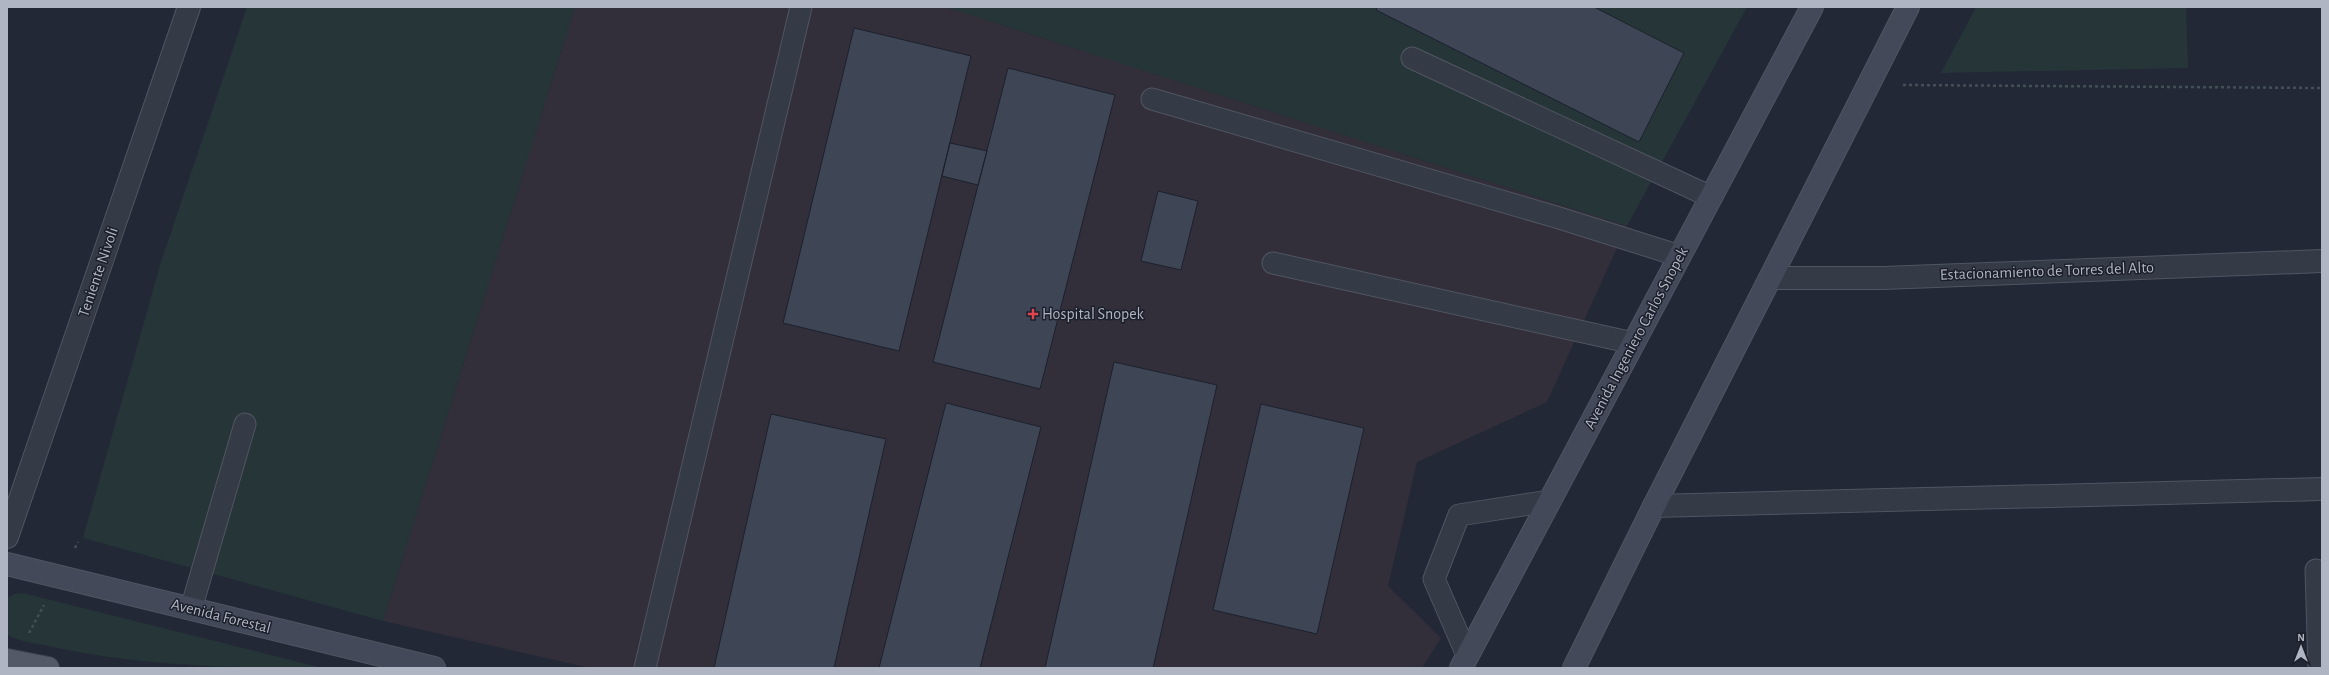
<svg xmlns="http://www.w3.org/2000/svg" width="2329" height="675" viewBox="0 0 2329 675" font-family="'Alegreya Sans',sans-serif">
<style>
.medical{fill:#322f3b}
.green{fill:#253538}
.building{fill:#3e4656;stroke:#1c212d}
.lines{fill:none;stroke-linecap:round;stroke-linejoin:round}
.lane-casing{stroke:#505561;stroke-width:23}
.street-casing{stroke:#505561;stroke-width:24}
.secondary-casing{stroke:#505561;stroke-width:24}
.primary-casing{stroke:#3e4350;stroke-width:24}
.path{stroke:#415055;stroke-width:2.5;stroke-dasharray:3 3;stroke-linecap:butt}
.lane{stroke:#353a47;stroke-width:21}
.street{stroke:#353a47;stroke-width:22}
.secondary{stroke:#434959;stroke-width:22}
.primary{stroke:#535967;stroke-width:22}
.health-dot{fill:#e0444e;stroke:#1b1f2b;stroke-width:1.5}
.labels{text-anchor:middle;dominant-baseline:central;stroke-width:3;stroke-linejoin:round;paint-order:stroke}
.street-label{font-size:16px;fill:#b0b5c3;stroke:#1b1f2b}
.poi-label{font-size:16px;fill:#b0b5c3;stroke:#1b1f2b;text-anchor:start}
</style>
<rect width="100%" height="100%" fill="#222836"/>
<!-- medical -->
<path class="medical" d="M575,7H946L1627,226L1547,402L1417,462L1388,586L1441,638L1422,668H590L383,621Z"/>
<!-- green -->
<path class="green" d="M247,7H575L383,621L83,538L161,262Z
M946,7H1747L1627,226Z
M1976,7H2186L2188,68L1941,73Z
M23,593L323,668C231,668 134,666 44,645C33,643 16,641 7,634V598L15,594Z"/>
<!-- building -->
<path class="building" d="M1377,7H1594L1684,53L1639,142L1376,10Z
M854,28L971,56L899,351L783,323Z
M1008,68L1115,95L1040,389L933,362Z
M950,143L987,151L978,185L942,176Z
M1158,191L1198,201L1181,270L1141,261Z
M1114,362L1217,385L1153,668H1045Z
M946,403L1041,427L980,668H879Z
M1261,404L1364,428L1317,634L1213,610Z
M771,414L886,439L834,668H714Z"/>
<g class="lines">
<defs>
<path id="lane" d="M1412,58L1711,197
M1152,99L1556,217L1680,256
M1273,263L1633,343
M2316,570L2319,668
M191,609L245,424
M1467,655L1434,579L1459,515L1549,501
M645,668L801,7"/>
<path id="street" d="M1771,278H1883L2322,261
M1654,506L2322,489
M7,537L189,7"/>
<path id="secondary" d="M7,564L434,668
M1461,668L1812,7
M1574,668L1654,506L1908,7"/>
<path id="primary" d="M7,660L48,668"/>
</defs>
<!-- lane casing -->
<use href="#lane" class="lane-casing"/>
<!-- street casing -->
<use href="#street" class="street-casing"/>
<!-- secondary casing -->
<use href="#secondary" class="secondary-casing"/>
<!-- primary casing -->
<use href="#primary" class="primary-casing"/>
<!-- path -->
<path class="path" d="M1903,85L2322,88
M75,548L78,542
M29,633L44,605"/>
<!-- lane -->
<use href="#lane" class="lane"/>
<!-- street -->
<use href="#street" class="street"/>
<!-- secondary -->
<use href="#secondary" class="secondary"/>
<!-- primary -->
<use href="#primary" class="primary"/>
</g>
<!-- markers -->
<path class="health-dot" d="M1031 308h4v4h4v4h-4v4h-4v-4h-4v-4h4z"/>
<g class="labels">
<!-- street labels -->
<g class="street-label">
<text transform="translate(2047 271) rotate(-2)">Estacionamiento de Torres del Alto</text>
<text transform="translate(98 272) rotate(-71)">Teniente Nivoli</text>
<text transform="translate(1636 338) rotate(-62)">Avenida Ingeniero Carlos Snopek</text>
<text transform="translate(221 616) rotate(14)">Avenida Forestal</text>
</g>
<!-- poi labels -->
<g class="poi-label">
<text x="1042" y="314">Hospital Snopek</text>
</g>
</g>
<!-- border -->
<rect width="2329" height="675" fill="none" stroke="#b0b5c3" stroke-width="16"/>
<!-- north arrow -->
<g transform="translate(2301 647)" stroke="#1b1f2b" stroke-width="3" paint-order="stroke">
<path d="M0-3L7 15L0 10L-7 15Z" fill="#b0b5c3"/>
<text y="-6" font-size="11" font-weight="bold" text-anchor="middle" fill="#b0b5c3">N</text>
</g>
</svg>
